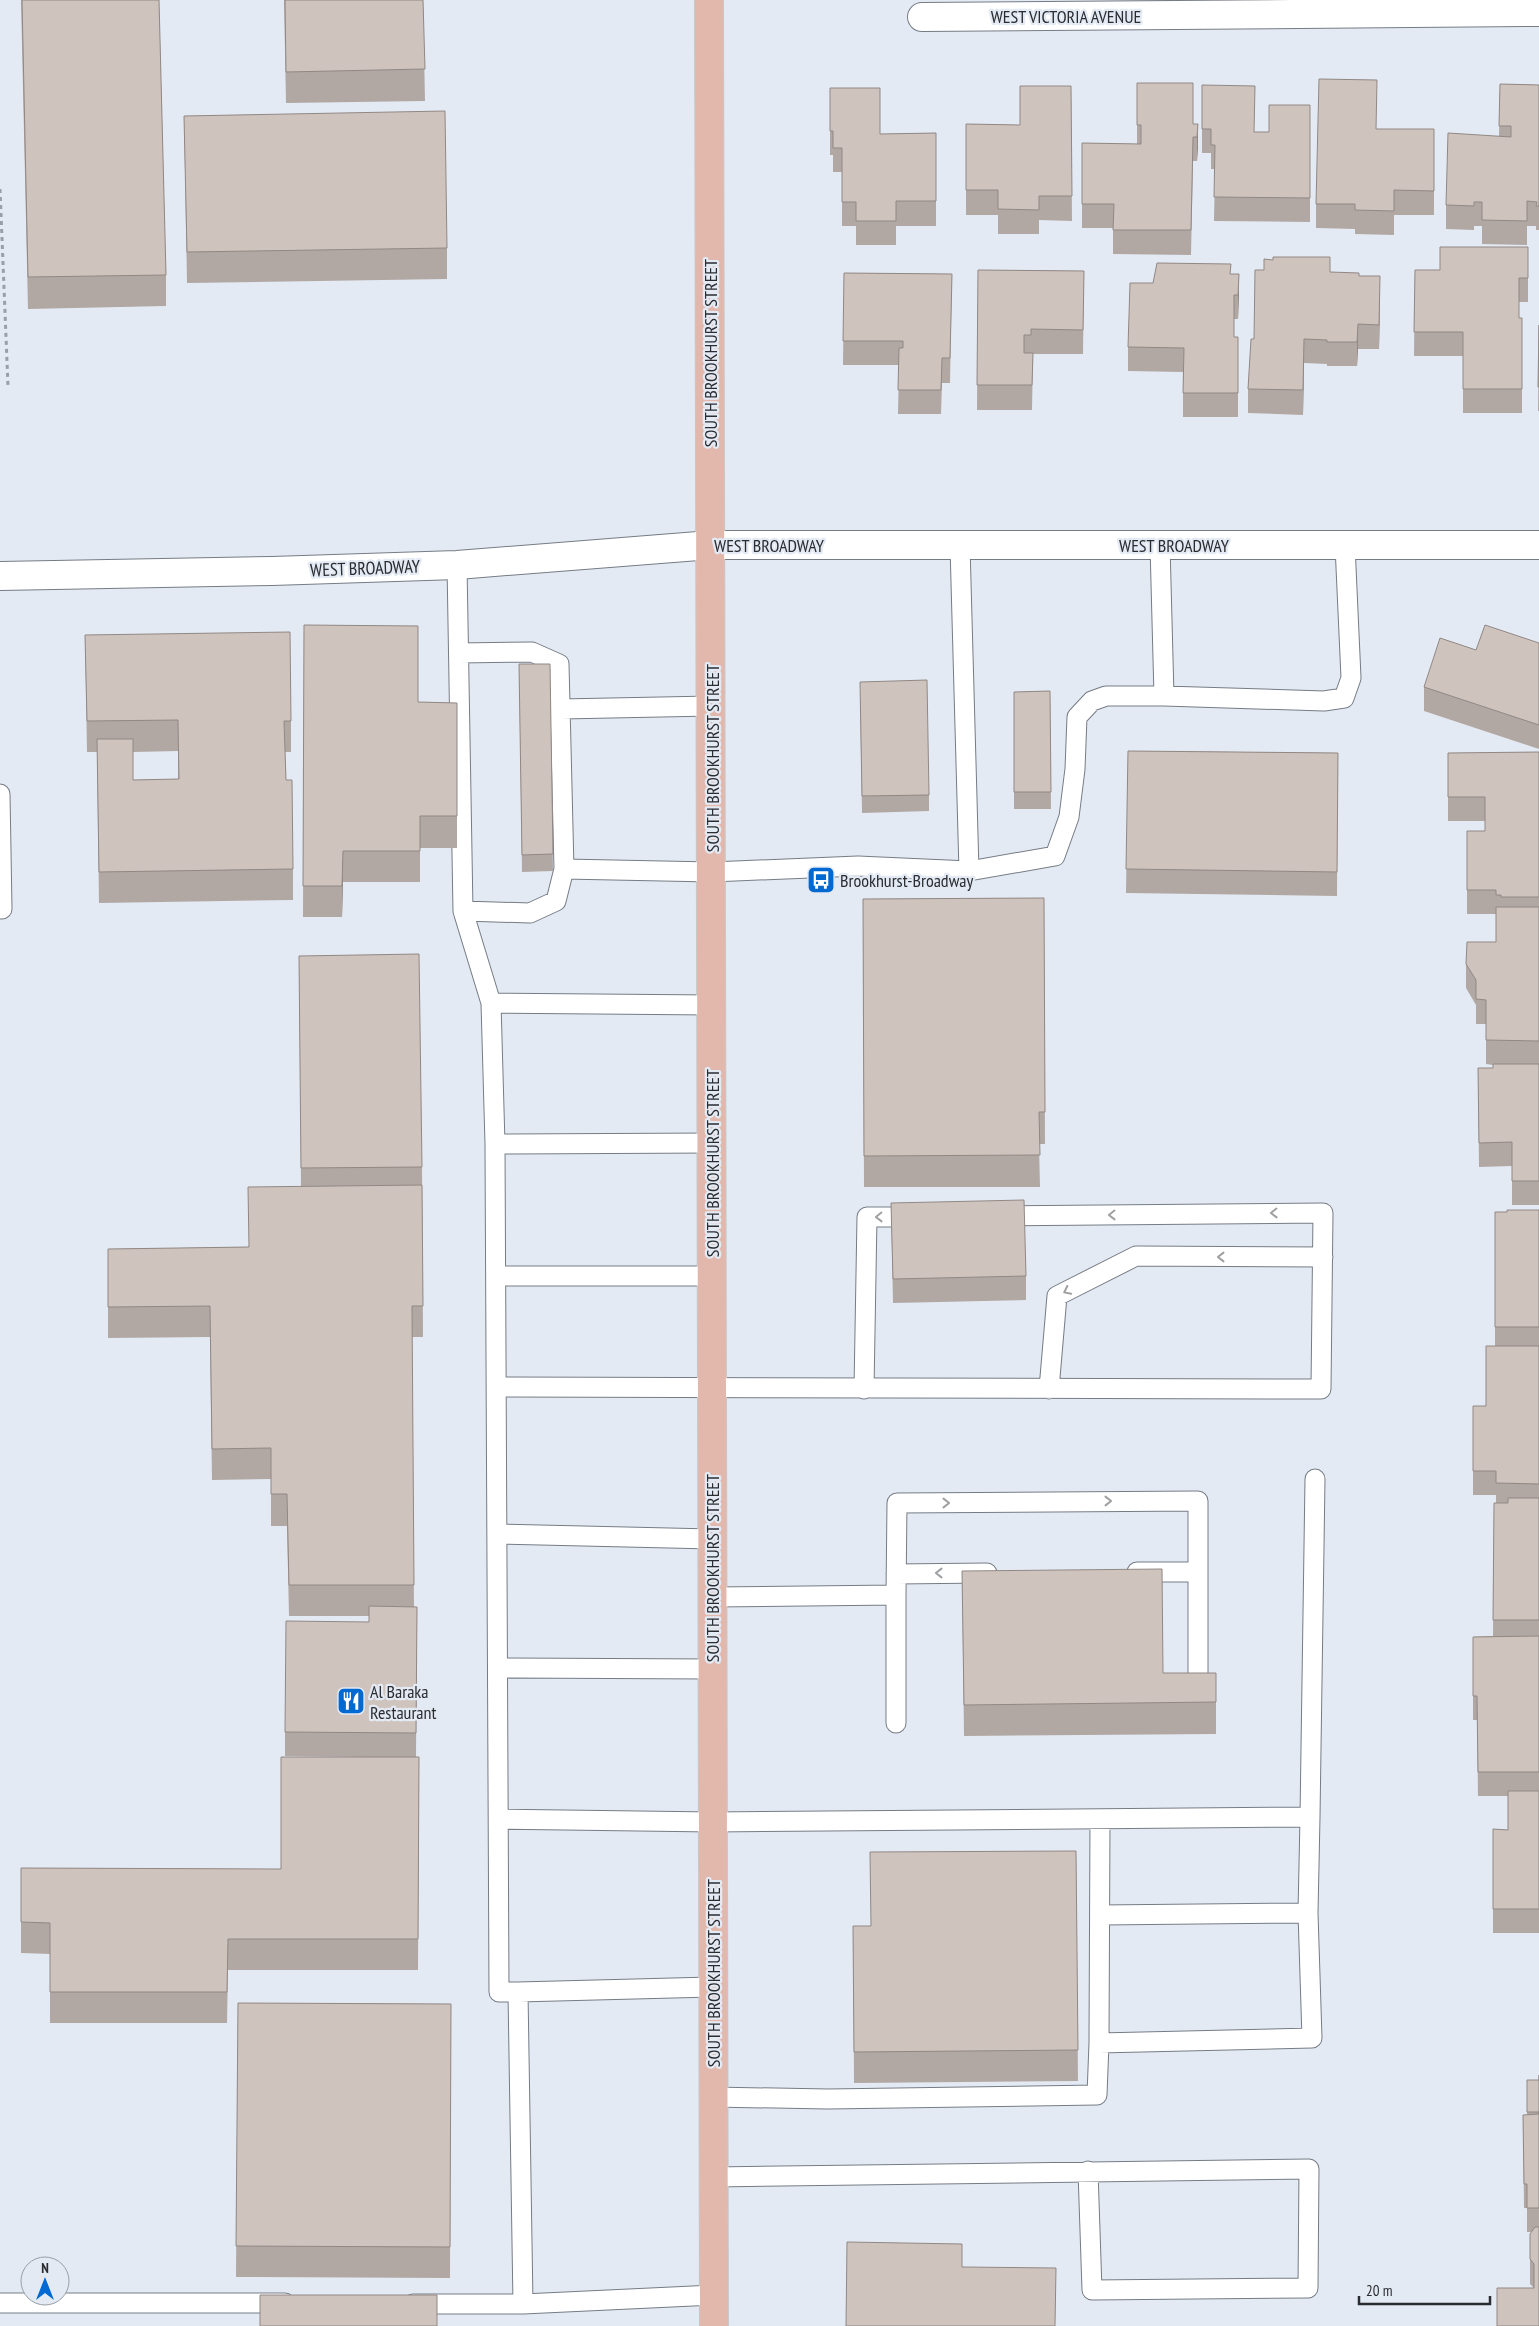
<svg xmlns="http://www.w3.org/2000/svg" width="1539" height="2326" viewBox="0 0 1539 2326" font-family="'PT Sans Narrow',sans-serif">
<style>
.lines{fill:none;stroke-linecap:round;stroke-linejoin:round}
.lane-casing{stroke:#767c85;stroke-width:21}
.street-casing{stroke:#767c85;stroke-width:30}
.secondary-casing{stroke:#767c85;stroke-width:30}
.primary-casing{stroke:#c8c8c9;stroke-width:30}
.path{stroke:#9a9fa7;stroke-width:3;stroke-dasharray:4 4;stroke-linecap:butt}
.lane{stroke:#fff;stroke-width:19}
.street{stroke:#fff;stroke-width:28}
.secondary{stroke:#fff;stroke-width:28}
.primary{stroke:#e2b8ad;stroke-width:28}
.wall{fill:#b2a8a3;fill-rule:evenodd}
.shaded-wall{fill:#918884}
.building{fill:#cfc3bd;stroke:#918884}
.oneway{stroke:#9fa0a2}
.labels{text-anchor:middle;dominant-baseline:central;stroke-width:4.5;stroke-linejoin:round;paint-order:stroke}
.street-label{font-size:18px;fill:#2a2c30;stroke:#e3eaf4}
.poi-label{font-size:18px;fill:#2a2c30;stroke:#e3eaf4;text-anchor:start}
</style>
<rect width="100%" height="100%" fill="#e3eaf4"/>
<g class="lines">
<defs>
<path id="lane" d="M960,546L969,871
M457,565L463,911L491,1003L495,1144L499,1992H518L523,2304
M459,653L532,652L559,664L564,869L556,901L530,913L463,911
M1164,696L1324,701L1344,698L1351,678L1345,545
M561,709L711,706
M0,794L2,909
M564,869L712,872L858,866L969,871L1055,856L1069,817L1075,769L1077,717L1092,701L1106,696H1164L1160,545
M491,1003L712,1005
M495,1144L712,1143
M496,1276H712
M496,1387L1321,1389L1323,1213L999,1216
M864,1389L867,1217H917
M1049,1389L1057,1296L1136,1256L1323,1257
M497,1534L712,1539
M1137,1572H1198
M896,1574L987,1573
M896,1595V1723
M712,1597L896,1595L897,1503L1198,1501V1684
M498,1668L712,1669
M499,1819L713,1822L1310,1817L1315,1479
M1100,1819L1099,2043L1312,2038L1308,1913L1310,1817
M1101,1915L1308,1913
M518,1992L712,1987
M712,2097L828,2099L1097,2095L1099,2043
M713,2177L1309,2169L1308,2288L1092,2290L1088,2171
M0,2303H285
M413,2304H523L714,2295"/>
<path id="street" d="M922,17L1539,12"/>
<path id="secondary" d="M0,576L272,571L457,565L711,545H1539"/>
<path id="primary" d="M709,0L714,2326"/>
</defs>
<!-- lane casing -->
<use href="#lane" class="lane-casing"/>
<!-- street casing -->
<use href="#street" class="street-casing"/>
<!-- secondary casing -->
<use href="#secondary" class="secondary-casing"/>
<!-- primary casing -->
<use href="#primary" class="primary-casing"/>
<!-- path -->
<path class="path" d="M0,189L8,386"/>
<!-- lane -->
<use href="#lane" class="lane"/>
<!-- street -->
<use href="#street" class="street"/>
<!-- secondary -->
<use href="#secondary" class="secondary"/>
<!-- primary -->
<use href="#primary" class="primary"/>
</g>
<!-- wall -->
<path class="wall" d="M21,0H159L166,275V306L28,309Z
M284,0H423L425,101L286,103Z
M1137,83L1193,124H1198L1197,161H1193L1191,255L1113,254V228H1082V143L1137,144Z
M1500,84L1539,85V230H1536V226H1527V245L1482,244V226H1474V230L1446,229V205L1499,136Z
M1202,85L1254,132H1269L1310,105V222L1214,221L1215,169H1211V153H1202Z
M1071,86L1072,221L1039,220V234H998V215H966V124L1020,125Z
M830,88L880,134L936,133V226H896V245H856V226H842V172H833V155H830Z
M184,116L447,248V279L187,283Z
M1376,129H1434V215H1394V235L1355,234V229L1316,228V204Z
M1528,247V302H1519V318H1522V413H1463V356H1414L1415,270H1440Z
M978,270L1084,271L1083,354H1033L1032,410H977Z
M1264,270L1330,272L1359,276L1380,301L1379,349H1358L1357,366H1327V364L1304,363L1303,415L1248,413V389L1254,339Z
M844,273L952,274L950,383H942L941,414H898L899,365H843Z
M1231,274H1239L1238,319H1234V337H1238V417H1183V372L1128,371V347L1153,283Z
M1539,325V411H1538Z
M304,625L418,702L457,703V848H420V882H343L342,917H303Z
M85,635L291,721V752H285L286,780L293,869V900L99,903L97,752H87ZM178,751V779L133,780V752Z
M1539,643V749L1424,711V687L1476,650Z
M519,664H550L553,871L522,872Z
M1050,691L1051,809H1014V692Z
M860,698L929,795V811L862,813Z
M1128,751L1338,753L1337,896L1126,893Z
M1539,752V1205H1512V1166L1479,1167L1478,1068H1493V1065L1486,1064V1024H1476V1005L1466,988V964L1496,942V914H1467V831H1485V821H1448V753Z
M1044,898L1045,1144H1039L1040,1187H864L863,899Z
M299,956L422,1167L423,1337H412L414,1607H417L416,1757H419L418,1970H228L227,2023H50V1954L21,1953V1868L281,1869L363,1757L285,1756V1732L369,1622V1616H289L287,1526H271V1479L212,1480L210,1337L108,1338V1249L248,1247L301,1186Z
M891,1203L1026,1276V1300L893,1303Z
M1539,1210V1933H1493V1829L1508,1830V1796H1478L1477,1720H1473V1637L1493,1636L1494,1503H1496V1495H1473V1406H1486L1495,1346V1212H1507Z
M962,1571L1163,1673H1216V1734L964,1736Z
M1076,1851L1078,2081L854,2083L853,1926H871Z
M238,2003L451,2004L450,2278L236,2277Z
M1539,2075V2326L1534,2288L1530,2284V2234L1532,2232H1527V2208H1524L1523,2115H1527V2080H1539Z"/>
<!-- shaded-wall -->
<path class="shaded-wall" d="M1198,124V149L1197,161V137Z
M1239,274V298L1238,319V295Z
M1380,276V301L1379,349V325Z
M1358,324V349L1357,366V342Z
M1304,339V363L1303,415V390Z
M343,851V882L342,917V886Z"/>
<!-- building -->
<path class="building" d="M22,0H159L166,275L28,277Z
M285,0H423L425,69L286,72Z
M1319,79L1377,80L1376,129H1434V191L1394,190V211L1355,210V204H1316Z
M1137,83H1193V124H1198L1197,137H1193L1191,230H1113L1114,204H1082V143L1141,144V125H1137Z
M1500,84L1539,85V206H1536L1537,202L1527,201V221L1482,220V202H1474V206L1446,205L1448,133L1511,137V126H1499Z
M1202,85L1255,86L1254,132H1269V105H1310V198L1214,197L1215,145H1211V129H1202Z
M1020,86H1071L1072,196H1039V210L998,209V190H966V124L1020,125Z
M830,88H880V134L936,133V201H896V221H856V202H842V148H833V131H830Z
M445,111L447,248L187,252L184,116Z
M1440,247H1528V278H1519V318H1522V389H1463V332H1414L1415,270H1440Z
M1273,257H1330V272L1359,273V276H1380L1379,325L1358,324L1357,342H1327V340L1304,339L1303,390L1248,389L1251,339H1254L1255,270H1264V259L1273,260Z
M1157,263L1231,264L1230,274H1239L1238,295H1234V337H1238V393H1183L1184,348L1128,347L1130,283H1153Z
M978,270L1084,271L1083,330L1031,329V335H1024V353H1033L1032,385H977Z
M844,273L952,274L950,358H942L941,390H898L899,348H903V341H843Z
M1539,325V387H1538Z
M304,625L418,626V702L457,703V816H420V851H343L342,886H303Z
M1485,625L1539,643V725L1424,687L1440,638L1476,650Z
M290,632L291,721H284L286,780H292L293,869L99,872L97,739H133V780L179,779L178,720L87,721L85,635Z
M519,664H550L553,854L522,855Z
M927,680L929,795L862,796L860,682Z
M1050,691L1051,792H1014V692Z
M1128,751L1338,753L1337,872L1126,869Z
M1539,752V897H1501V895H1496V890H1467V831H1485V797H1448V753Z
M1044,898L1045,1112H1039L1040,1155L864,1156L863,899Z
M1496,907H1539V1041L1486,1040V1000L1476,999V980L1466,964L1467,942H1496Z
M419,954L422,1167L301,1168L299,956Z
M1493,1064H1539V1181H1512V1142L1479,1143L1478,1068H1493Z
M422,1185L423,1306H412L414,1585H289L287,1494H271V1448L212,1449L210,1306L108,1307V1249L249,1247L248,1187Z
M1024,1200L1026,1276L893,1279L891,1203Z
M1507,1210H1539V1327H1495V1212H1507Z
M1486,1346H1539V1484L1496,1483V1471H1473V1406H1486Z
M1508,1498H1539V1620H1493L1494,1503H1508Z
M1162,1569L1163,1673H1216V1702L964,1705L962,1571Z
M369,1606L417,1607L416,1733L285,1732L286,1621L369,1622Z
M1539,1636V1772H1478L1477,1696H1473V1637Z
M281,1757H419L418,1939H228L227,1992H50V1923L21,1922V1868L281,1869Z
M1508,1791H1539V1909H1493V1829L1508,1830Z
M1076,1851L1078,2050L854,2052L853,1926H871L870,1852Z
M238,2003L451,2004L450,2247L236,2246Z
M1539,2075V2208H1527V2184H1524L1523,2115L1539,2114V2112H1527V2080H1539Z
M1535,2227H1539V2326H1497V2288H1534V2264L1530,2259V2234Z
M847,2242L962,2244V2267L1056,2268L1055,2326H846Z
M260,2295H437V2326H260Z"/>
<!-- one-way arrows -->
<defs><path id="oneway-chevron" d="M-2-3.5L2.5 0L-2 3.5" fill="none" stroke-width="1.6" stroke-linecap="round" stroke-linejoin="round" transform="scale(1.25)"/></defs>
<g class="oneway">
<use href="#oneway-chevron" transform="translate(1274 1213) rotate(179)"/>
<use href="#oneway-chevron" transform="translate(1112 1215) rotate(179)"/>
<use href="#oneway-chevron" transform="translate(879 1217) rotate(179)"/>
<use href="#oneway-chevron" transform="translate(1221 1257) rotate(-180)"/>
<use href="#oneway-chevron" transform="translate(1067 1291) rotate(154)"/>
<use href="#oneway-chevron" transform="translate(1108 1501)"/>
<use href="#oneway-chevron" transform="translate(946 1503)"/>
<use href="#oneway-chevron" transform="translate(939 1573) rotate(180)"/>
</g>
<!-- icons -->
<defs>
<symbol id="bus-square" viewBox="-11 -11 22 22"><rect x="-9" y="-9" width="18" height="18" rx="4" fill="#0269d2" stroke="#e3eaf4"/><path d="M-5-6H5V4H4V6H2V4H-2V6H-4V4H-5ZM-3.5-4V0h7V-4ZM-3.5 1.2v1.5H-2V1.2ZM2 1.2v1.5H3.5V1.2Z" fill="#fff"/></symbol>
<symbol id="restaurant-square" viewBox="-11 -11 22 22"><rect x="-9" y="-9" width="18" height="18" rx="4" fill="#0269d2" stroke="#e3eaf4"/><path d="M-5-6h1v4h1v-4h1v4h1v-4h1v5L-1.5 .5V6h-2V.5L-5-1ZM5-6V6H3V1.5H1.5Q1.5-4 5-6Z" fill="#fff"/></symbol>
</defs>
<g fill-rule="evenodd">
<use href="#bus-square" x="805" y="864" width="32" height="32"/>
<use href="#restaurant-square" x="335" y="1685" width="32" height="32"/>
</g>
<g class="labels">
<!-- street labels -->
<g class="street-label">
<text x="1066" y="16">WEST VICTORIA AVENUE</text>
<text transform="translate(710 353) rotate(-90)">SOUTH BROOKHURST STREET</text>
<text x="769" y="545">WEST BROADWAY</text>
<text x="1174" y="545">WEST BROADWAY</text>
<text transform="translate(365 568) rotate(-2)">WEST BROADWAY</text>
<text transform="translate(712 758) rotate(-90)">SOUTH BROOKHURST STREET</text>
<text transform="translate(712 1163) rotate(-90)">SOUTH BROOKHURST STREET</text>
<text transform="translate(712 1568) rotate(-90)">SOUTH BROOKHURST STREET</text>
<text transform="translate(713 1973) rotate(-90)">SOUTH BROOKHURST STREET</text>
</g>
<!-- poi labels -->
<g class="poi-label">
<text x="840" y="880">Brookhurst-Broadway</text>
<text x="370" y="1691">Al Baraka<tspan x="370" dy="21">Restaurant</tspan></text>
</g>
</g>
<!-- north arrow -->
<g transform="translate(45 2281)"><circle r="24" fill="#e3eaf4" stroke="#999ea6"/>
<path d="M0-4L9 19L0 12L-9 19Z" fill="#0269d2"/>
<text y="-8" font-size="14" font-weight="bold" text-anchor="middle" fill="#2a2c30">N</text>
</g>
<!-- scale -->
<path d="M1359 2296v8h131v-8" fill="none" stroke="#2a2c30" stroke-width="2.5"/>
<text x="1366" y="2296" font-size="15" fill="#2a2c30" stroke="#e3eaf4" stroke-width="4" paint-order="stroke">20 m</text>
</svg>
